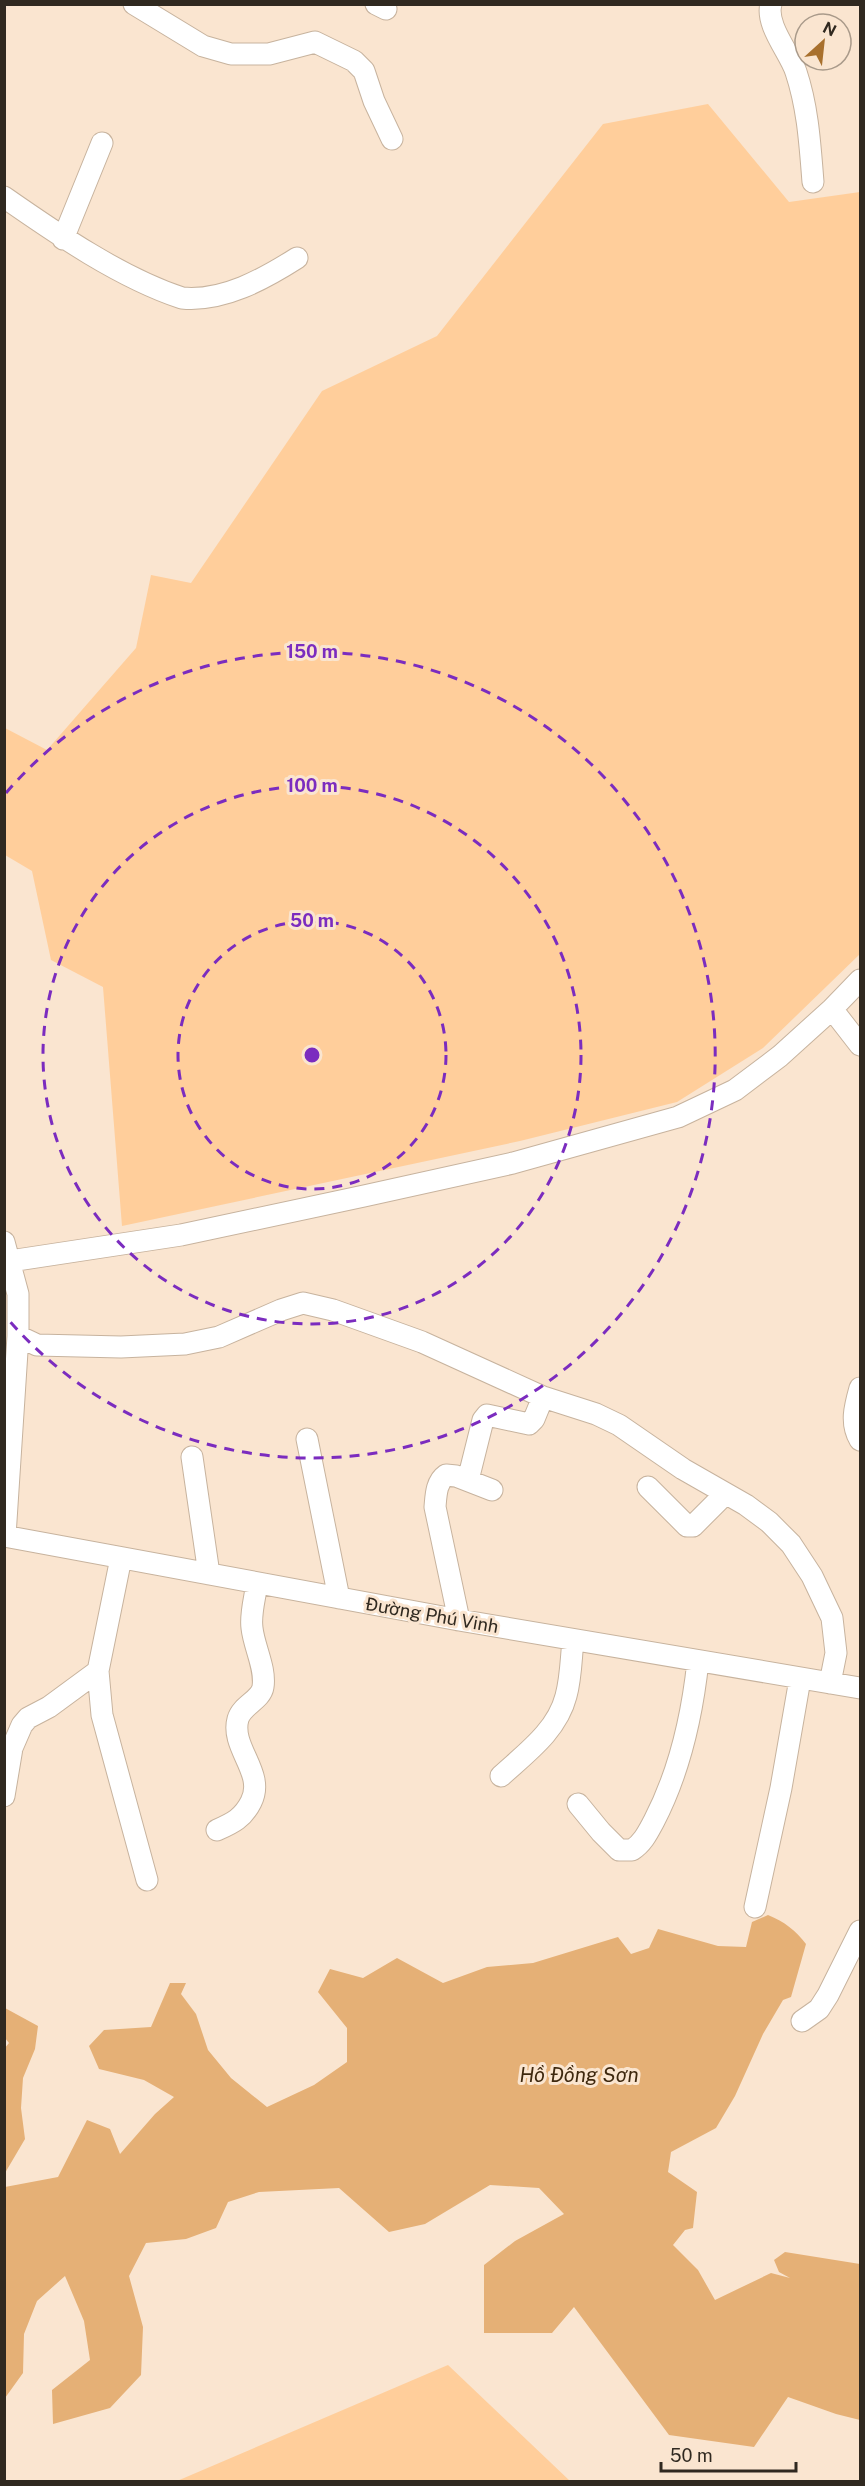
<svg xmlns="http://www.w3.org/2000/svg" width="865" height="2486" viewBox="0 0 865 2486" font-family="'Public Sans',sans-serif">
<style>
.green{fill:#ffce9b}
.water{fill:#e5b076}
.lines{fill:none;stroke-linecap:round;stroke-linejoin:round}
.minor-casing{stroke:#c7b39e;stroke-width:23}
.minor{stroke:#fff;stroke-width:21}
.ring{fill:none;stroke:#7b2cbf;stroke-width:3;stroke-dasharray:10 8}
.labels{text-anchor:middle;dominant-baseline:central;stroke-width:6;stroke-linejoin:round;paint-order:stroke}
.street-label{font-size:18px;fill:#302920;stroke:#fae5d0}
.water-label{font-size:20px;font-style:italic;fill:#3e280e;stroke:#fae5d0}
.centre{fill:#7b2cbf;stroke:#fae5d0;stroke-width:3}
.ring-label{font-size:18px;text-anchor:middle;font-weight:bold;fill:#7b2cbf;stroke:#fae5d0;stroke-width:6;stroke-linejoin:round;paint-order:stroke}
</style>
<rect width="100%" height="100%" fill="#fae5d0"/>
<!-- green -->
<path class="green" d="M708,104L789,202L860,192V954L763,1048L677,1102L520,1141L122,1226L103,987L51,960L32,871L5,855V728L47,750L136,648L151,575L191,583L322,391L437,336L603,124Z
M448,2365L570,2481H177Z"/>
<!-- water -->
<path class="water" d="M768,1915C785,1922 795,1930 806,1944L791,1997L783,2000L763,2034L735,2096L716,2128L671,2152L668,2172L697,2192L693,2228L685,2230L673,2245L698,2270L715,2300L771,2273L790,2278L779,2272L774,2260L785,2252L860,2264V2420L836,2414L788,2397L754,2447L669,2435L574,2307L552,2333H484V2265L515,2241L564,2214L539,2188L490,2185L425,2224L389,2232L339,2188L259,2192L228,2202L216,2228L186,2239L146,2243L129,2276L143,2327L141,2375L110,2408L53,2424L52,2390L90,2360L84,2321L65,2276L37,2301L24,2334L23,2373L5,2398V2187L58,2177L87,2120L110,2129L120,2154L155,2114L174,2097L144,2080L99,2069L89,2046L104,2030L151,2027L170,1983H186L181,1994L196,2014L208,2050L231,2078L267,2107L314,2085L347,2062V2028L318,1992L330,1969L363,1978L397,1958L443,1983L487,1967L533,1963L618,1937L631,1954L649,1948L658,1929L718,1946L746,1947L752,1922Z
M5,2008L38,2026L35,2049L23,2078L21,2108L25,2139L5,2173L4,2049L9,2043L5,2038Z"/>
<g class="lines">
<defs>
<path id="minor" d="M134,4L203,46L231,54H269L315,42L354,61L364,71L374,101L392,139
M376,4L386,9
M771,4C765,25 790,53 796,72C808,108 810,145 813,182
M4,197C57,234 121,278 182,298C223,302 264,279 297,258
M63,239L102,143
M832,1009L860,1045
M4,1242L18,1294V1336L5,1536
M10,1261L181,1235L364,1196L513,1163L678,1117L735,1090L780,1056L832,1009L860,980
M18,1336L37,1345L121,1347L185,1344L219,1337L281,1310L303,1303L333,1310L422,1342L543,1397L596,1414L619,1425L683,1469L746,1505L769,1522L791,1544L812,1576L832,1618L836,1653L830,1683
M860,1388C855,1406 850,1423 860,1440
M307,1439L339,1598
M192,1457L209,1574
M468,1480L483,1420L487,1415L529,1424L534,1419L543,1397
M648,1487L687,1526H693L725,1494
M4,1536L459,1620L860,1688
M121,1558L98,1671L102,1715L147,1880
M459,1620L435,1507C436,1496 436,1482 446,1475L456,1476L492,1490
M501,1776C526,1753 557,1731 566,1696C571,1678 571,1659 573,1640
M4,1796L12,1748L22,1725L28,1718L49,1707L98,1671
M578,1804L601,1832L619,1850H632C643,1843 648,1832 654,1821C680,1771 692,1717 698,1661
M217,1830C233,1823 243,1818 251,1802C266,1773 230,1748 238,1719C242,1705 261,1700 263,1687C266,1668 254,1647 252,1628C250,1614 255,1598 257,1583
M755,1907L781,1788L800,1679
M802,2021L819,2009L828,1995L860,1931"/>
</defs>
<!-- minor casing -->
<use href="#minor" class="minor-casing"/>
<!-- minor -->
<use href="#minor" class="minor"/>
</g>
<!-- distance rings -->
<g class="ring">
<circle cx="312" cy="1055" r="134"/>
<circle cx="312" cy="1055" r="269"/>
<path d="M6 793A403 403 0 1 1 6 1317"/>
</g>
<g class="labels">
<!-- street labels -->
<g class="street-label">
<text transform="translate(432 1615) rotate(10)">Đường Phú Vinh</text>
</g>
<!-- water labels -->
<g class="water-label">
<text x="579" y="2075">Hồ Đồng Sơn</text>
</g>
</g>
<circle cx="312" cy="1055" r="9" class="centre"/>
<g class="ring-label">
<text x="312" y="658">150 m</text>
<text x="312" y="792">100 m</text>
<text x="312" y="927">50 m</text>
</g>
<!-- border -->
<rect width="865" height="2486" fill="none" stroke="#302920" stroke-width="12"/>
<!-- north arrow -->
<g transform="translate(823 42) rotate(27)"><circle r="28" fill="#fae5d0" stroke="#a99a8a" stroke-width="1.5"/>
<path d="M0-4.5L10 22L0 15L-10 22Z" fill="#a8702d"/>
<text y="-9" font-size="16" font-weight="bold" text-anchor="middle" fill="#302920">N</text>
</g>
<!-- scale -->
<path d="M661 2462v9h135v-9" fill="none" stroke="#302920" stroke-width="3"/>
<text x="670" y="2462" font-size="18" fill="#302920" stroke="#fae5d0" stroke-width="4.5" paint-order="stroke">50 m</text>
</svg>
